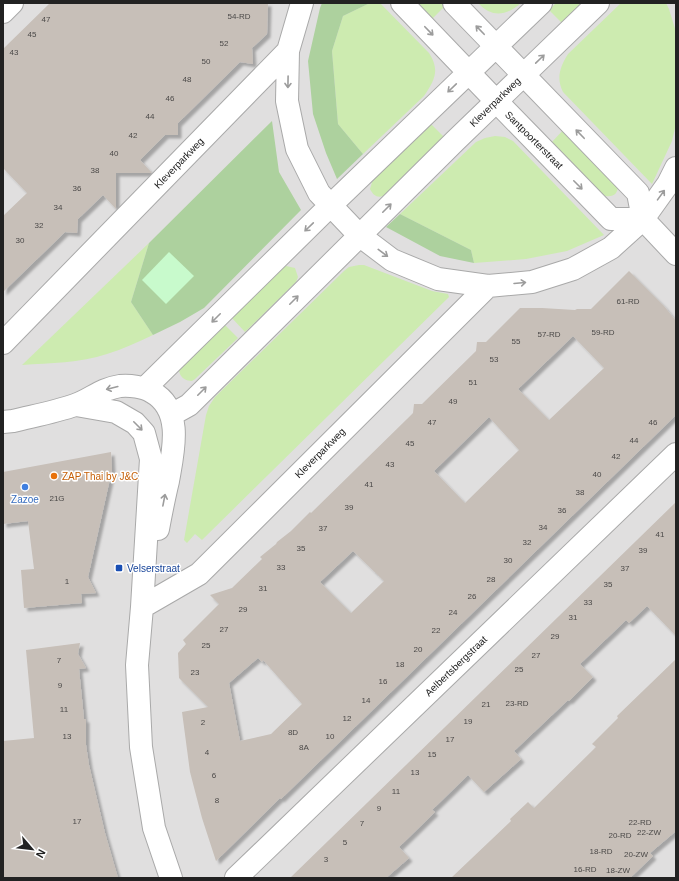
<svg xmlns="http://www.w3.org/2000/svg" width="679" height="881" viewBox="0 0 679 881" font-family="Arial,sans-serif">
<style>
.residential{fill:#e0dfdf}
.grass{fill:#cdebb0}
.forest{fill:#add19e}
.park{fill:#c8facc}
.building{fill:#c7bfb8;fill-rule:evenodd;filter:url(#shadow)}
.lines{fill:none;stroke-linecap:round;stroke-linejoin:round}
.minor-casing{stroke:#a9a9a9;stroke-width:24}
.minor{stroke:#fff;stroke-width:22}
.oneway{stroke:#9c9c9c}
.food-dot{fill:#e8710a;stroke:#fff;stroke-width:1.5}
.shop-dot{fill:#3f7fe0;stroke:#fff;stroke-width:1.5}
.transit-dot{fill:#1a4fb4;stroke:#fff;stroke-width:1.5}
.labels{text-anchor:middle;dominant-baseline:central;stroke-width:3;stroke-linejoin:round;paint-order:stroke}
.number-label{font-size:8px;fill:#4b4948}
.street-label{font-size:10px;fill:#222;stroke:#fff}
.food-label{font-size:10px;fill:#c56008;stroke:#fff;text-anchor:start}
.shop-label{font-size:10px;fill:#366cbe;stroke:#fff}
.transit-label{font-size:10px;fill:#164399;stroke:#fff;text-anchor:start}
</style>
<defs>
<filter id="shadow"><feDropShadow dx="3.5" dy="3.5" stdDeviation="1" flood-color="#0004"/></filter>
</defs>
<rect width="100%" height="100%" fill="#f2efe9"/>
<!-- residential -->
<path class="residential" d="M3,3H676V878H3Z"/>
<!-- grass -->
<path class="grass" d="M370,3H380L429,53C440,70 435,80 424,96L363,154L338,124L332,51L343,16Z
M414,3H444L446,5L431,20Z
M478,3H521C506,16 492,18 478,3Z
M556,3H585L563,24L549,10Z
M621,3H666L669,9L676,32V124L672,141L652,184L563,92C556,78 560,67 568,54Z
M431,124L445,138L387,194C379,199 374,197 370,189L373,179Z
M565,128L618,185C618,196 611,198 602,195L551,143Z
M495,136L505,137L513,141L604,235L567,251L526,259L474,263L471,250L400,214L476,142L485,138Z
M149,243L131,302L153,335C138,342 123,349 107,354C80,363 50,363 22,365Z
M359,265H364L432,291L448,294L449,297L202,540L195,534L187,543L184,540L206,415L209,406L215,397L344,271L349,267Z
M286,266L295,268L298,277L296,282L245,332L231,317L282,267Z
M224,324L238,338L195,379L192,381C185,381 179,377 179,369Z"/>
<!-- forest -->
<path class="forest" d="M322,3H370L343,16L332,51L338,124L363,154L337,179L326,153L313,114L308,61L320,8Z
M272,121L279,172L301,210L204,308L180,322L153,335L131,302L149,243Z
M400,214L471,250L474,263L440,256L386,227Z"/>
<!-- park -->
<path class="park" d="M169,252L194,276L166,304L142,280Z"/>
<!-- building -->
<path class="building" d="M50,3H268L267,34L252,48L253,64L240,62L178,123V135H165L140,160L152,173H116V209L103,195L78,219L77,233L65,232L3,292V216L27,193L3,168V49Z
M629,271L664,306L676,321V415L281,799L280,798L216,861L202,818L190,772L182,712L208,707L179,678L178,653L186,644L183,640L219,604L210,595L232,588L262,559L260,557L276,544L277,542L291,531L310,512L311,513L407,419L413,413L414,404H422L476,351L477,342H486L520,308H542L575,310L577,309H591ZM573,336L604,368L549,420L518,389ZM489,417L519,450L465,503L434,471ZM353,551L384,581L351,613L320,582ZM258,658L262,662L263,660L302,704L271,734L240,741L229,683Z
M111,452L112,470L88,577L96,593L81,594L82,603L24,608L21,570L34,569L28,521L3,524V472Z
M676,502V636L647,606L629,623L626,620L580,664L593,677L569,701L568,700L514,751L521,759L484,792L468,775L432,810L435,812L399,847L409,858L386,878H290Z
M80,643L78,654L86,668L79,669L84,719H86V745L89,765L105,833L118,878H3V741L34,738L26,650Z
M676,659V831L650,853L653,856L630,878H451L511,821L510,819L528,802L534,808L596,747L592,744L618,718L617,716Z"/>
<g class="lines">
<defs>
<path id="minor" d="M302,3L288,51L287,101L297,149L319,193L359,235L392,260L438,279L488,286L532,282L573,269L611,248L643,219L668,184L676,168
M402,3L496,101L611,219H643
M454,3L638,193L643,219L676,254
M3,12L12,3
M3,343L288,51
M145,388L331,205L541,3
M76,405L116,412L135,423L144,433L151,459L142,607L137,665L141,747L154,828L171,878
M171,415L189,405L455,141L598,3
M3,422L13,421C33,416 55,412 75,405C92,399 100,389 120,386C130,385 144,387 152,392C184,410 173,452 168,481C164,497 161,513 158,529
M142,607L199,574L488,286
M236,878L676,454"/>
</defs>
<!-- minor casing -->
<use href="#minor" class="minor-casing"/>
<!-- minor -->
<use href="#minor" class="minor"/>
</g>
<!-- one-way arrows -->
<defs><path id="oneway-shaft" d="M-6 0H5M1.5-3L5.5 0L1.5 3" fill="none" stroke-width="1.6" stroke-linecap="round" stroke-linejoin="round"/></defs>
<g class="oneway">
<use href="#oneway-shaft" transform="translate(480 30) rotate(-134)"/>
<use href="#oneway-shaft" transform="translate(429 31) rotate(46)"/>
<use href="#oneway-shaft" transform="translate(540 59) rotate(-44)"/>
<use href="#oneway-shaft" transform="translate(288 82) rotate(91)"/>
<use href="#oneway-shaft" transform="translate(452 88) rotate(136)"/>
<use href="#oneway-shaft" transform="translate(580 134) rotate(-134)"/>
<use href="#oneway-shaft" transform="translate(578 185) rotate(45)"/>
<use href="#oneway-shaft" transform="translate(661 195) rotate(-54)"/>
<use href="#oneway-shaft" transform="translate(387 208) rotate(-45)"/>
<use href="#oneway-shaft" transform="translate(309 227) rotate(136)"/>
<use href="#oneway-shaft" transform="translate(383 253) rotate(37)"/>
<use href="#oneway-shaft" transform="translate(520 283) rotate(-5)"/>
<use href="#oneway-shaft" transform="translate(294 300) rotate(-45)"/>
<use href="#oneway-shaft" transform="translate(216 318) rotate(135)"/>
<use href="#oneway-shaft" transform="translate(112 388) rotate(166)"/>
<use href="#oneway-shaft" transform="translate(202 391) rotate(-45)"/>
<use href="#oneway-shaft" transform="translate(138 426) rotate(45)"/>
<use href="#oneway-shaft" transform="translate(164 500) rotate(-79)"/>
</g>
<!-- markers -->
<circle class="food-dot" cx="54" cy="476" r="4"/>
<circle class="shop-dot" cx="25" cy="487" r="4"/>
<rect class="transit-dot" x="115" y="564" width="8" height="8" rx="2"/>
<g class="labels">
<!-- number labels -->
<g class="number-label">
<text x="239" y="16">54-RD</text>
<text x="46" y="19">47</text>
<text x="32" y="34">45</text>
<text x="224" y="43">52</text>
<text x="14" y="52">43</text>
<text x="206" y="61">50</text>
<text x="187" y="79">48</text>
<text x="170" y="98">46</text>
<text x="150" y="116">44</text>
<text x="133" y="135">42</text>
<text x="114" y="153">40</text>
<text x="95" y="170">38</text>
<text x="77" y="188">36</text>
<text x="58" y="207">34</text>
<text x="39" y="225">32</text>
<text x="20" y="240">30</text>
<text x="628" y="301">61-RD</text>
<text x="603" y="332">59-RD</text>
<text x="549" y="334">57-RD</text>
<text x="516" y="341">55</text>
<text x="494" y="359">53</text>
<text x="473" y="382">51</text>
<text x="453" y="401">49</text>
<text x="432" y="422">47</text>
<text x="653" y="422">46</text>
<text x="634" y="440">44</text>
<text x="410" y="443">45</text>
<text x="616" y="456">42</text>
<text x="390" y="464">43</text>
<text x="597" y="474">40</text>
<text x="369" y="484">41</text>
<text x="580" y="492">38</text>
<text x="57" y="498">21G</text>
<text x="349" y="507">39</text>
<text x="562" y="510">36</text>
<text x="543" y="527">34</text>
<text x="323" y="528">37</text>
<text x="660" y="534">41</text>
<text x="527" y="542">32</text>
<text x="301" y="548">35</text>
<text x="643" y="550">39</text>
<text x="508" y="560">30</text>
<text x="281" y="567">33</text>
<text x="625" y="568">37</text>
<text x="491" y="579">28</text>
<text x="67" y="581">1</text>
<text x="608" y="584">35</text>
<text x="263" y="588">31</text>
<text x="472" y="596">26</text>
<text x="588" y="602">33</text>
<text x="243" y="609">29</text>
<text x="453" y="612">24</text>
<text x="573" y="617">31</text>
<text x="224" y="629">27</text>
<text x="436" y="630">22</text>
<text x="555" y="636">29</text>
<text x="206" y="645">25</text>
<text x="418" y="649">20</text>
<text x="536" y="655">27</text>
<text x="59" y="660">7</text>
<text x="400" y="664">18</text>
<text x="519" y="669">25</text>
<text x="195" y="672">23</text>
<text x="383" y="681">16</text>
<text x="60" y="685">9</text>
<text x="366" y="700">14</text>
<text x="517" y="703">23-RD</text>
<text x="486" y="704">21</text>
<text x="64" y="709">11</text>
<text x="347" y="718">12</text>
<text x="468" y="721">19</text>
<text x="203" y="722">2</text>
<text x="293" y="732">8D</text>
<text x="67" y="736">13</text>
<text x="330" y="736">10</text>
<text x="450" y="739">17</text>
<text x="304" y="747">8A</text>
<text x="207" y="752">4</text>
<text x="432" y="754">15</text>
<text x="415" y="772">13</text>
<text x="214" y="775">6</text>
<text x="396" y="791">11</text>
<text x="217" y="800">8</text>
<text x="379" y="808">9</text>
<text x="77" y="821">17</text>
<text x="640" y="822">22-RD</text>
<text x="362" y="823">7</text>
<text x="649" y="832">22-ZW</text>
<text x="620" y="835">20-RD</text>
<text x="345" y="842">5</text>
<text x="601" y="851">18-RD</text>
<text x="636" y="854">20-ZW</text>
<text x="326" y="859">3</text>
<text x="585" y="869">16-RD</text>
<text x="618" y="870">18-ZW</text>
</g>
<!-- street labels -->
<g class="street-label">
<text transform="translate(495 102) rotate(-44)">Kleverparkweg</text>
<text transform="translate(534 140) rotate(45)">Santpoorterstraat</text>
<text transform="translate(179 163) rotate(-46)">Kleverparkweg</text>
<text transform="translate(320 453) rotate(-45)">Kleverparkweg</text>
<text transform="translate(456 666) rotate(-44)">Aelbertsbergstraat</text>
</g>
<!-- food labels -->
<g class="food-label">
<text x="62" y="476">ZAP Thai by J&amp;C</text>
</g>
<!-- shop labels -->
<g class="shop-label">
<text x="25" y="499">Zazoe</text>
</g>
<!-- transit labels -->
<g class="transit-label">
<text x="127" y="568">Velserstraat</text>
</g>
</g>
<!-- border -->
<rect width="679" height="881" fill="none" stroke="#222222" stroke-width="8"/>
<!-- north arrow -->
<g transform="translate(32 849) rotate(118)" stroke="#ffffff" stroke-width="3" paint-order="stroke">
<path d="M0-3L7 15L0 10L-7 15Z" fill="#222222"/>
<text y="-6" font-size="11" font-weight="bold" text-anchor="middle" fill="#222222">N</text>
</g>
</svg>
